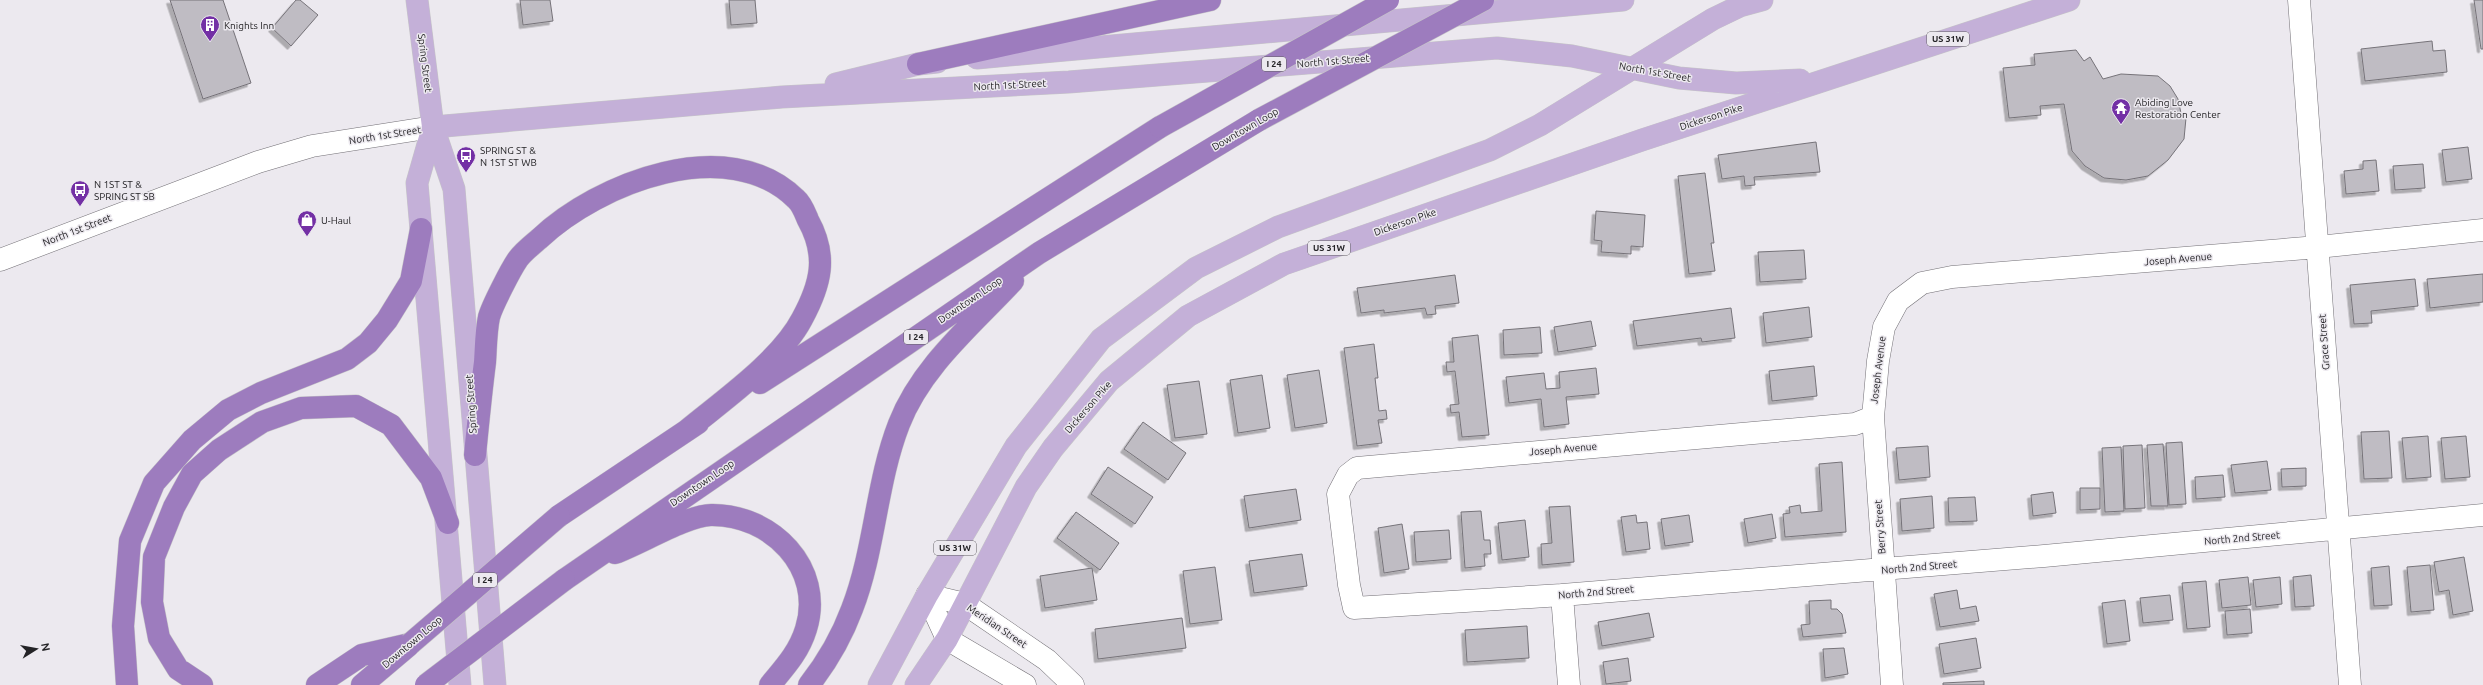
<svg xmlns="http://www.w3.org/2000/svg" width="2483" height="685" viewBox="0 0 2483 685" font-family="Ubuntu,sans-serif">
<style>
.building{fill:#bfbcc3;stroke:#767379;filter:url(#shadow)}
.lines{fill:none;stroke-linecap:round;stroke-linejoin:round}
.minor-casing{stroke:#737076;stroke-width:23}
.major-casing{stroke:#c6c6c7;stroke-width:23}
.highway-casing{stroke:#c6c6c7;stroke-width:23}
.minor{stroke:#fff;stroke-width:22}
.major{stroke:#c4b0d8;stroke-width:22}
.highway{stroke:#9d7cbe;stroke-width:22}
.highway-bridge-casing{stroke:#c6c6c7;stroke-width:23;stroke-linecap:butt}
.highway-bridge{stroke:#9d7cbe;stroke-width:22}
.labels{text-anchor:middle;dominant-baseline:central;stroke-width:3;stroke-linejoin:round;paint-order:stroke}
.shield{fill:#ece9ef;stroke:#605e62;stroke-width:1}
.shield-label{font-size:9px;font-weight:bold;fill:#242326}
.poi-label{font-size:10px;fill:#242326;stroke:#ece9ef;text-anchor:start}
.street-label{font-size:10px;fill:#242326;stroke:#ece9ef}
</style>
<defs>
<filter id="shadow"><feDropShadow dx="-3.5" dy="3.5" stdDeviation="0" flood-color="#0004"/></filter>
</defs>
<rect width="100%" height="100%" fill="#ece9ef"/>
<!-- building -->
<path class="building" d="M170,0H223L251,83L203,99Z
M296,0H300L318,15L291,46L272,28Z
M520,0H550L553,21L523,25Z
M729,0H755L757,23L731,25Z
M2474,0H2483V49H2481Z
M2432,41L2433,51L2445,50L2447,72L2365,81L2361,49Z
M2076,50L2084,61L2090,57L2103,79L2121,74L2158,76L2170,86L2178,99L2182,118H2186L2184,139L2168,160L2148,176L2126,180L2104,178L2085,166L2072,151L2064,104L2040,106L2041,115L2009,118L2003,68L2035,65L2034,54Z
M1816,142L1820,172L1754,177L1755,185L1745,186L1744,176L1722,179L1718,155Z
M2468,147L2472,179L2446,182L2442,150Z
M2376,160L2379,191L2346,194L2344,171L2363,169V161Z
M2423,164L2425,188L2395,190L2393,166Z
M1705,173L1714,243H1711L1715,271L1689,274L1678,176Z
M1596,211L1645,215L1643,247L1631,246V254L1601,252L1602,241L1594,240Z
M1804,250L1806,279L1760,282L1758,252Z
M2483,274V302L2430,308L2427,279Z
M1455,275L1459,303L1435,306L1436,314L1427,315L1425,308L1384,313V310L1361,313L1357,288Z
M2415,279L2418,306L2371,311L2372,323L2354,324L2350,285Z
M1809,307L1812,337L1766,343L1763,313Z
M1731,308L1735,338L1702,342L1701,338L1637,346L1633,321Z
M1591,321L1596,346L1558,352L1554,327Z
M1540,327L1542,353L1504,355L1503,330Z
M1478,335L1489,435L1462,437L1459,412L1451,413L1450,405L1459,404L1455,371L1447,372L1446,362H1454L1452,338Z
M1374,344L1378,378H1375L1379,411L1386,410L1387,419L1378,420L1382,443L1357,446L1344,348Z
M1814,366L1817,396L1772,401L1769,371Z
M1596,368L1599,394L1566,397L1569,424L1544,427L1541,399L1509,403L1506,377L1544,373L1546,389L1560,388L1559,372Z
M1319,370L1327,423L1295,428L1287,375Z
M1262,375L1270,428L1238,433L1230,380Z
M1199,381L1207,434L1175,438L1167,385Z
M1143,422L1186,453L1168,480L1124,449Z
M2389,431L2392,478L2364,479L2361,432Z
M2428,436L2431,477L2406,479L2402,438Z
M2466,436L2470,477L2445,479L2441,438Z
M2182,442L2186,504L2169,505L2166,443Z
M2163,444L2168,506H2151L2147,445Z
M2142,445L2145,508L2125,509L2123,446Z
M1928,446L1930,477L1899,480L1896,448Z
M2121,447L2124,511L2105,512L2102,448Z
M2267,461L2271,490L2235,493L2231,465Z
M1842,462L1846,532L1785,537L1783,514L1790,513L1789,507L1800,505L1801,513L1822,511L1819,464Z
M1108,467L1153,497L1135,524L1091,494Z
M2306,468V486L2282,487L2281,469Z
M2223,475L2225,497L2196,499L2195,477Z
M2080,488H2100V509L2080,510Z
M1296,489L1301,520L1249,528L1244,496Z
M2053,492L2056,513L2033,516L2031,495Z
M1932,496L1934,528L1902,531L1900,499Z
M1975,497L1977,521L1949,522L1948,498Z
M1570,506L1574,562L1542,565L1541,544L1552,543L1549,507Z
M1481,511L1484,540H1490L1491,554H1484L1485,566L1465,568L1461,512Z
M1076,512L1119,543L1100,570L1057,538Z
M1772,514L1776,538L1748,543L1744,519Z
M1636,515L1637,523L1647,522L1650,549L1626,552L1621,517Z
M1689,515L1693,542L1665,546L1661,519Z
M1525,520L1529,557L1502,560L1498,523Z
M1402,524L1409,569L1384,573L1378,528Z
M1449,530L1451,559L1416,562L1414,532Z
M1302,554L1307,586L1254,593L1249,561Z
M2464,557L2473,611L2453,615L2449,590L2439,592L2434,562Z
M2430,565L2434,610L2411,612L2407,567Z
M2389,566L2392,605L2374,606L2371,568Z
M1215,567L1222,620L1190,624L1183,571Z
M1092,568L1097,600L1045,608L1040,576Z
M2311,575L2314,606L2295,607L2293,577Z
M2248,577L2251,605L2222,608L2219,580Z
M2280,577L2282,604L2256,607L2253,580Z
M2206,581L2210,627L2187,629L2182,583Z
M1957,590L1960,609L1976,606L1979,621L1940,627L1934,594Z
M2170,595L2173,620L2143,623L2140,598Z
M1831,600V609H1837L1842,614L1846,633L1803,637L1801,625L1810,624L1809,601Z
M2125,600L2130,641L2107,644L2102,603Z
M2250,609L2252,633L2227,635L2225,611Z
M1649,613L1654,637L1602,646L1598,622Z
M1182,618L1186,648L1098,659L1095,629Z
M1527,626L1529,658L1467,662L1465,630Z
M1976,638L1981,668L1944,674L1939,644Z
M1844,648L1848,674L1825,678L1823,649Z
M1628,658L1631,681L1606,684L1603,662Z
M1984,681V685H1943V683Z"/>
<g class="lines">
<defs>
<path id="minor" d="M2299,0L2350,685
M0,260L258,162L312,146L433,127
M1873,417L1855,424L1357,468L1348,475L1338,494L1349,585L1354,608L1562,595L2044,556L2483,515
M927,595L965,604L1047,660L1073,685
M927,595L947,639L1025,685
M1562,595L1569,685
M1892,685L1873,417L1878,361L1884,327L1898,301L1922,283L1952,277L2318,247L2483,230"/>
<path id="major" d="M417,0L433,127L454,189L495,685
M977,58L1623,0
M836,84L918,64L937,62
M433,127L782,97L1069,82L1497,48L1572,56L1679,78L1736,83L1800,80
M433,127L417,183L460,685
M879,685L927,595L1016,446L1101,339L1196,268L1278,227L1490,150L1540,125L1713,19L1740,6L1762,0
M916,685L947,639L1026,487L1053,448L1109,381L1188,316L1284,264L1642,140L2069,0"/>
<path id="highway" d="M918,64L1210,0
M760,383L1160,127
M475,455C478,424 481,393 485,362C486,347 486,331 489,317C492,306 511,269 518,259C523,252 532,245 539,239C598,183 728,132 796,199C802,204 805,213 808,220C828,256 821,284 802,319C780,361 722,401 686,431
M559,516L698,423
M615,553C640,544 688,515 711,515C771,514 825,568 806,629C799,652 785,667 770,685
M564,580L1039,253L1259,120
M127,685L123,626L130,541L154,483L192,440L228,410L261,393L347,359L368,343L387,320L411,281L421,229
M202,685L178,669L159,638L152,602L154,557L174,507L192,474L219,450L262,422L301,408L356,406L391,425L431,478L448,523
M317,685L362,655L410,644
M362,685L408,646
M809,685C827,662 842,636 852,609C875,550 876,483 899,424C921,367 972,325 1013,281"/>
</defs>
<!-- minor casing -->
<use href="#minor" class="minor-casing"/>
<!-- major casing -->
<use href="#major" class="major-casing"/>
<!-- highway casing -->
<use href="#highway" class="highway-casing"/>
<!-- minor -->
<use href="#minor" class="minor"/>
<!-- major -->
<use href="#major" class="major"/>
<!-- highway -->
<use href="#highway" class="highway"/>
<defs>
<path id="highway-bridge" d="M1259,120L1483,0
M1160,127L1388,0
M410,644L559,516
M426,685L564,580"/>
</defs>
<!-- highway-bridge casing -->
<use href="#highway-bridge" class="highway-bridge-casing"/>
<!-- highway-bridge -->
<use href="#highway-bridge" class="highway-bridge"/>
</g>
<!-- icons -->
<defs>
<symbol id="building-pin" viewBox="-11 -11 22 30"><path d="M0 17L-7.5 6A9.5 9.5 0 1 1 7.5 6Z" fill="#7330a5" stroke="#ece9ef"/><path d="M-4-6H4V6H1V3H-1V6H-4ZM-2.5-4.3h1.7v1.8h-1.7ZM.8-4.3h1.7v1.8H.8ZM-2.5-1h1.7V.8h-1.7ZM.8-1h1.7V.8H.8Z" fill="#fff"/></symbol>
<symbol id="temple-pin" viewBox="-11 -11 22 30"><path d="M0 17L-7.5 6A9.5 9.5 0 1 1 7.5 6Z" fill="#7330a5" stroke="#ece9ef"/><path d="M0-6L5-2H3V0L6.5 2.5H4V6H1.5V3h-3V6H-4V2.5H-6.5L-3 0V-2H-5Z" fill="#fff"/></symbol>
<symbol id="bus-pin" viewBox="-11 -11 22 30"><path d="M0 17L-7.5 6A9.5 9.5 0 1 1 7.5 6Z" fill="#7330a5" stroke="#ece9ef"/><path d="M-5-6H5V4H4V6H2V4H-2V6H-4V4H-5ZM-3.5-4V0h7V-4ZM-3.5 1.2v1.5H-2V1.2ZM2 1.2v1.5H3.5V1.2Z" fill="#fff"/></symbol>
<symbol id="shop-pin" viewBox="-11 -11 22 30"><path d="M0 17L-7.5 6A9.5 9.5 0 1 1 7.5 6Z" fill="#7330a5" stroke="#ece9ef"/><path d="M-5-2.5h2.3a2.7 3.5 0 0 1 5.4 0H5L5.5 6h-11ZM-1.5-2.5h3a1.5 2.3 0 0 0-3 0Z" fill="#fff"/></symbol>
</defs>
<g fill-rule="evenodd">
<use href="#building-pin" x="199" y="14" width="22" height="30"/>
<use href="#temple-pin" x="2110" y="97" width="22" height="30"/>
<use href="#bus-pin" x="455" y="145" width="22" height="30"/>
<use href="#bus-pin" x="69" y="179" width="22" height="30"/>
<use href="#shop-pin" x="296" y="209" width="22" height="30"/>
</g>
<g class="labels">
<!-- shield labels -->
<g class="shield">
<rect x="1927" y="32" width="42" height="14" rx="3"/>
<rect x="1262" y="57" width="24" height="14" rx="3"/>
<rect x="1308" y="241" width="42" height="14" rx="3"/>
<rect x="904" y="330" width="24" height="14" rx="3"/>
<rect x="934" y="541" width="42" height="14" rx="3"/>
<rect x="473" y="573" width="24" height="14" rx="3"/>
</g>
<g class="shield-label">
<text x="1948" y="39">US 31W</text>
<text x="1274" y="64">I 24</text>
<text x="1329" y="248">US 31W</text>
<text x="916" y="337">I 24</text>
<text x="955" y="548">US 31W</text>
<text x="485" y="580">I 24</text>
</g>
<!-- poi labels -->
<g class="poi-label">
<text x="224" y="25">Knights Inn</text>
<text x="2135" y="102">Abiding Love<tspan x="2135" dy="12">Restoration Center</tspan></text>
<text x="480" y="150">SPRING ST &amp;<tspan x="480" dy="12">N 1ST ST WB</tspan></text>
<text x="94" y="184">N 1ST ST &amp;<tspan x="94" dy="12">SPRING ST SB</tspan></text>
<text x="321" y="220">U-Haul</text>
</g>
<!-- street labels -->
<g class="street-label">
<text transform="translate(1333 61) rotate(-5)">North 1st Street</text>
<text transform="translate(425 63) rotate(83)">Spring Street</text>
<text transform="translate(1655 72) rotate(10)">North 1st Street</text>
<text transform="translate(1010 85) rotate(-3)">North 1st Street</text>
<text transform="translate(1711 117) rotate(-18)">Dickerson Pike</text>
<text transform="translate(1245 129) rotate(-30)">Downtown Loop</text>
<text transform="translate(385 135) rotate(-9)">North 1st Street</text>
<text transform="translate(1405 222) rotate(-19)">Dickerson Pike</text>
<text transform="translate(77 230) rotate(-21)">North 1st Street</text>
<text transform="translate(2178 259) rotate(-5)">Joseph Avenue</text>
<text transform="translate(970 300) rotate(-34)">Downtown Loop</text>
<text transform="translate(2324 342) rotate(-94)">Grace Street</text>
<text transform="translate(1878 370) rotate(-83)">Joseph Avenue</text>
<text transform="translate(471 404) rotate(-94)">Spring Street</text>
<text transform="translate(1088 407) rotate(-49)">Dickerson Pike</text>
<text transform="translate(1563 449) rotate(-5)">Joseph Avenue</text>
<text transform="translate(702 483) rotate(-34)">Downtown Loop</text>
<text transform="translate(1880 527) rotate(-94)">Berry Street</text>
<text transform="translate(2242 538) rotate(-5)">North 2nd Street</text>
<text transform="translate(1919 567) rotate(-5)">North 2nd Street</text>
<text transform="translate(1596 592) rotate(-5)">North 2nd Street</text>
<text transform="translate(997 626) rotate(34)">Meridian Street</text>
<text transform="translate(412 642) rotate(-40)">Downtown Loop</text>
</g>
</g>
<!-- north arrow -->
<g transform="translate(36 649) rotate(79)" stroke="#ece9ef" stroke-width="3" paint-order="stroke">
<path d="M0-3L7 15L0 10L-7 15Z" fill="#242326"/>
<text y="-6" font-size="11" font-weight="bold" text-anchor="middle" fill="#242326">N</text>
</g>
</svg>
